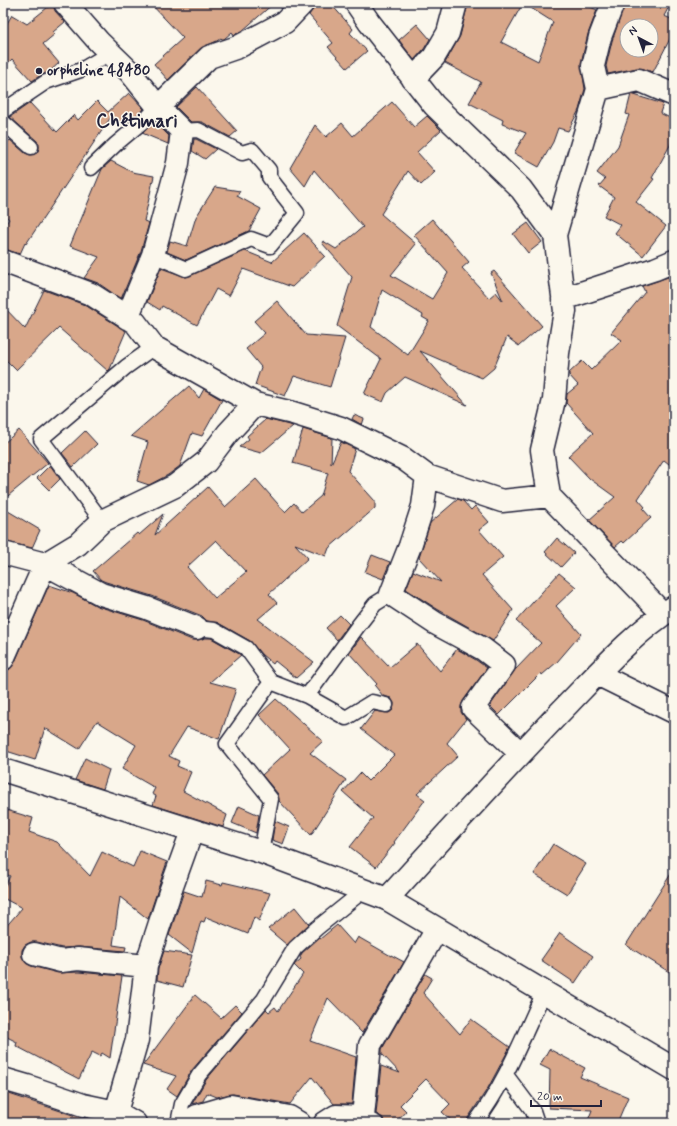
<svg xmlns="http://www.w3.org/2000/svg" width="677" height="1126" viewBox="0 0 677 1126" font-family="Mynerve,sans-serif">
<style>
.building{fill:#d8a78a;stroke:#22223b;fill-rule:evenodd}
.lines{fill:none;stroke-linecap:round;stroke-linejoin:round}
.lane-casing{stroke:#22223b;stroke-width:17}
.street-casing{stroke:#22223b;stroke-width:25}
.secondary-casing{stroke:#22223b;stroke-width:25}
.lane{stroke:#fbf7ec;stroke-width:14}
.street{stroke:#fbf7ec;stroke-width:22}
.secondary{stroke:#fbf7ec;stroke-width:22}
.poi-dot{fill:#22223b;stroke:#fbf7ec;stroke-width:1.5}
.labels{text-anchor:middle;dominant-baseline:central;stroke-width:3;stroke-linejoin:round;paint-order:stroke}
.poi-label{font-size:15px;font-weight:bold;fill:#22223b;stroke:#fbf7ec;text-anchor:start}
.district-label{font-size:19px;font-weight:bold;fill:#22223b;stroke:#fbf7ec}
</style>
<rect width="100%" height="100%" fill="#fbf7ec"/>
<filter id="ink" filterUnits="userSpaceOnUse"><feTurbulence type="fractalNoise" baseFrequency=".025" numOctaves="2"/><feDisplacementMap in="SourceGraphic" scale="8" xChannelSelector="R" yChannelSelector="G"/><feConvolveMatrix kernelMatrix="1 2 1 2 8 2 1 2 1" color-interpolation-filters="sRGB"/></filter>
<g filter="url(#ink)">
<!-- building -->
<path class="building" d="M53,3L55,11L65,22L53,32L55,34L43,44L59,63L49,72L41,75L32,81L12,59L3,68V30L12,15L27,24Z
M150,3H274L242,31L234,35L232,32L224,39H222L221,38L217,41L201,48L168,80L154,64L183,38Z
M315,3H330L353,29L350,33L367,51L347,68L328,47L333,43L309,15L315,6Z
M468,3H582L597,10L588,34L581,63L585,89L579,110L568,131L558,128L553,142L539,167L514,153L526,133L502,124L503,120L469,103L481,82L445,63L460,36ZM523,3L553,22L538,61L501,42Z
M625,3H671L664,16L674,20V31L653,72L644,69L637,68L608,74L606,66L612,41ZM627,26H651V50H627Z
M417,24L430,39L424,49L414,60L399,40Z
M197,87L237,131L230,137L202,122H191L176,107Z
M129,93L144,109L125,125L111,117L26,244L25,243L20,254L3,249V228L9,219L3,214V146L10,140L25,153L30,155L37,153L39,148V144L37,141L10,117L30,103L57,132L74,115L78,120L97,101L108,112Z
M631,94L663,104L660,113L674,120V138L652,178L654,179L636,202L666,226L643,256L615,233L621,225L604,216L614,197L599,186L605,179L597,173L618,146L629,115L626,114Z
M392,102L414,127L427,116L441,130L417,152L435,172L421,185L408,171L381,214L416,244L391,275L432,299L448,273L414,235L432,219L469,262L462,268L489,298L496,292L503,301L491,273L494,271L542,326L519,346L507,337L494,368L482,378L420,351L467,405L405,377L387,393L383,402L364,394L381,359L337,326L352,277L322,243L323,241L336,249L363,227L314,170L305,186L290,168L315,125L326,137L342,123L353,136ZM382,290L423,315L422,317L429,321L408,355L371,327Z
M155,122L169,136L168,144L142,133Z
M194,139H196L216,149L205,159L192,151Z
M111,161L132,172L154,176L144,221L149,223L141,251L121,299L98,283L84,278L99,257L70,246L102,169Z
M215,187L240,191L237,196L261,209L249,231L186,260L167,252L170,241L187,246L196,217Z
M528,223L542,242L528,253L513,234Z
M304,233L325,256L292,287L243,269L229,296L216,289L197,325L162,306L160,310L147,302L161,268L186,277L245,251L272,262Z
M674,275V468L664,460L638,499L645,507L643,509L651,518L624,543L622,541L615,547L589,520L615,497L590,479L568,456L593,433L566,403L567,394L578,385L569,375V373L582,361L591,370L622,340L611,333L645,292L642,286Z
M44,290L85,305L126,331L110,369L108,371L59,328L16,370L3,357V306L25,329Z
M277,301L306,335L345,338L330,387L294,376L285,396L255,385L261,367L246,349L265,333L254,321Z
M189,386L199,398L204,389L222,400L202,436L192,433L180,466L168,475L149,485L137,481L148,442L131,436Z
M354,415L364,419L362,425L352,419Z
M266,419L293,426L261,453L239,447L249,439L247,436Z
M303,429L332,438L331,464L341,442L355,449L348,471L375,501V508L329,548L326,556L295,544L308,558L269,594L277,603L258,619L314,662L296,678L275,661L273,664L262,655L250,641L218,623L207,621L202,616L152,596L106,582L101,580L93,571L137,533L139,535L163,514L155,535L208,487L225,507L256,479L285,512L294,503L302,512L321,496L328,473L293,463ZM216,540L246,572L215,598L187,567Z
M19,430L48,463L3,500V444Z
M85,431L97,444L73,467L62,453Z
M50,465L60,479L49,490L37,478Z
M458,499L463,501L471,510L475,506L489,522L479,530L503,557L482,575L513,610L493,641L437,609L406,589L413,571L441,582L419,558L430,523Z
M3,508L40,530L32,548L3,541Z
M557,538L574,553L561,567L545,552Z
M372,555L390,562L383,579L365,572Z
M559,573L576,587L556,606L581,634L557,662L542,675L541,673L499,715L490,706L515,670L541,643L516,621Z
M49,585L73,593L97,606L143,620L192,640H198L205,638H211L241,655L210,682L236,689L219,739L187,727L169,756L179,761L177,766L191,772L183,791L227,815L223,827L153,805L156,796L152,794L155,788L122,769L136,745L97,721L79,749L45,728L35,760L3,750V672L10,669L14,664Z
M340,615L349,624L337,640L326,628Z
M361,637L390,667L417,644L440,671L457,649L476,660L487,668L463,701L461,706V712L466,719L447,743L458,756L417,794L425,800L394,842L395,843L376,867L350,847L373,818L343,792L360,773L368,781L394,755L361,729L375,711L389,713L393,710L394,703L391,698L383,696L375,686L377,684L349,653Z
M276,699L323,741L310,753L346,780L311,835L279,801L278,794L262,775L290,749L259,715Z
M85,758L109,770L103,789L75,780Z
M239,806L259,815L256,833L232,823Z
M3,809L33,818L29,832L57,842L90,876L102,852L133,867L140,851L167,862L148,919L120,897L113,945L126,947L125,951L79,947L62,948L37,942H31L25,945L22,950V957L26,963L31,966L58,973L78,972L122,976L110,1058L102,1053L100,1056L92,1052L79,1079L16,1046L17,1042L3,1035V930L22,908L3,898V890L10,876L3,873Z
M275,821L289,827L283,844L272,840Z
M553,844L586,864L567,894L534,874Z
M674,869V975L626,945Z
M206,881L222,885L223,882L270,893L259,921L254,917L248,934L206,917L204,922L201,921L192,953L169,935L184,891L202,897Z
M295,907L309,924L287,945L268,929Z
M337,925L354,944L358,937L391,956V955L404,962L362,1033L328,998L310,1041L356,1057L352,1104H334L312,1077L290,1104L233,1094L217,1097L207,1093L203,1101L192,1104L206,1080L266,1009L269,1012L275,1007L278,1011L303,974L294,965L301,959L300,957L302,953L319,938L320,939Z
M560,933L593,956L575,983L541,960Z
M164,951L192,955L183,987L157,980L158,969Z
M425,974L432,978L423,993L460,1034L471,1019L510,1047L488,1088L468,1118L467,1123H454L442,1112L450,1104L426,1079L400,1105L406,1111L395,1123H384L383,1118L376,1114L381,1066L400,1073L382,1054V1049Z
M195,995L221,1018L235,1005L242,1012L192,1070L177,1096L167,1089L176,1076L143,1065Z
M549,1049L585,1068L580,1077L628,1097L617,1123H587L592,1110L549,1108L550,1070L540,1065Z
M3,1092L88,1120V1123H3Z"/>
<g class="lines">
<defs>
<path id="lane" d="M3,111L46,82L81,70L110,53
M3,122L31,147
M91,168L116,144L147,118L158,107
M153,255L186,269L251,239L270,246L297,213L269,177V170L252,150L242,153L198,130L182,131
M102,521L41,439L126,367L154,347
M197,628L214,630L246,648L271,682
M307,696L346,718L372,702L386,705
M261,852L271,799L227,744L271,682L307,696L358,626L375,604L391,594
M506,1075L533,1111L537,1123
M363,1117L376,1123
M178,1123L182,1104L199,1075L264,999L295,948L317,928L363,891
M475,1123C505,1084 523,1037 544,992"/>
<path id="street" d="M65,3L99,42L130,72L158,107L209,57L238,47L285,22L303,3
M356,3L369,22L434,105L521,189L555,235L565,311L558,353L554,400L542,450L549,496L663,614
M413,79L434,57L448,33L456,3
M598,89L639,80L674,95
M555,235L598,89L593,66L600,37L613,3
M3,261L91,294L135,322L154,347L255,404L293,413L341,428L404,459L427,476L502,501L549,496
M563,299L655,269L674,261
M127,318L153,255L178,163L182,131L158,107
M427,476L423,506L410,546L391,594L435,623L483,649L504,665L473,708L520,753
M3,553L45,564L101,594L147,608L197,628
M3,659L45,564L78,544L102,521L175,486L206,462L228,433L255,404
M597,674L674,712
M387,899C447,833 507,767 569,703C602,669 634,633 674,607
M34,954L61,961L78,959L146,966
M3,1079L27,1086L83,1105L116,1112L137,1040L146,966L170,892L192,831
M112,1123L116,1112L135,1123
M186,1123L197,1116L231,1106L289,1117L299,1123
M325,1123L336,1116L363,1117L370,1045L437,929"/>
<path id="secondary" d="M3,770L261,852L387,899L674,1069"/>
</defs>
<!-- lane casing -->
<use href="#lane" class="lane-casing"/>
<!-- street casing -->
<use href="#street" class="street-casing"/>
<!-- secondary casing -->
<use href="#secondary" class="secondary-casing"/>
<!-- lane -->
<use href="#lane" class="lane"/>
<!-- street -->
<use href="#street" class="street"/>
<!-- secondary -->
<use href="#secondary" class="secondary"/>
</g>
</g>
<!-- markers -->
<circle class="poi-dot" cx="39" cy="71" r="4"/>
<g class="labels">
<!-- poi labels -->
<g class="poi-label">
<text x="47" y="71">orpheline 48480</text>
</g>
<!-- district labels -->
<g class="district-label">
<text x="137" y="121">Chétimari</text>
</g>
</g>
<!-- margin -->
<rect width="677" height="1126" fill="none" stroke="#fbf7ec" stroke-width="16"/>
<rect x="8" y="8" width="661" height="1110" fill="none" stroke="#22223b" stroke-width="1.5" filter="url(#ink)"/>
<!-- north arrow -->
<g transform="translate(639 38) rotate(319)"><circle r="19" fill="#fbf7ec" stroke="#a4a2a5"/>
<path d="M0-3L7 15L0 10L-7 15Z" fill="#22223b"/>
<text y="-6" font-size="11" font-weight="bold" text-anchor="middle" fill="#22223b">N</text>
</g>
<!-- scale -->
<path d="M531 1100v6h70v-6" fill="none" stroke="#22223b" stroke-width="2"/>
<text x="537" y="1100" font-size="12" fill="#22223b" stroke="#fbf7ec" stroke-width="3" paint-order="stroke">20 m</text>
</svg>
